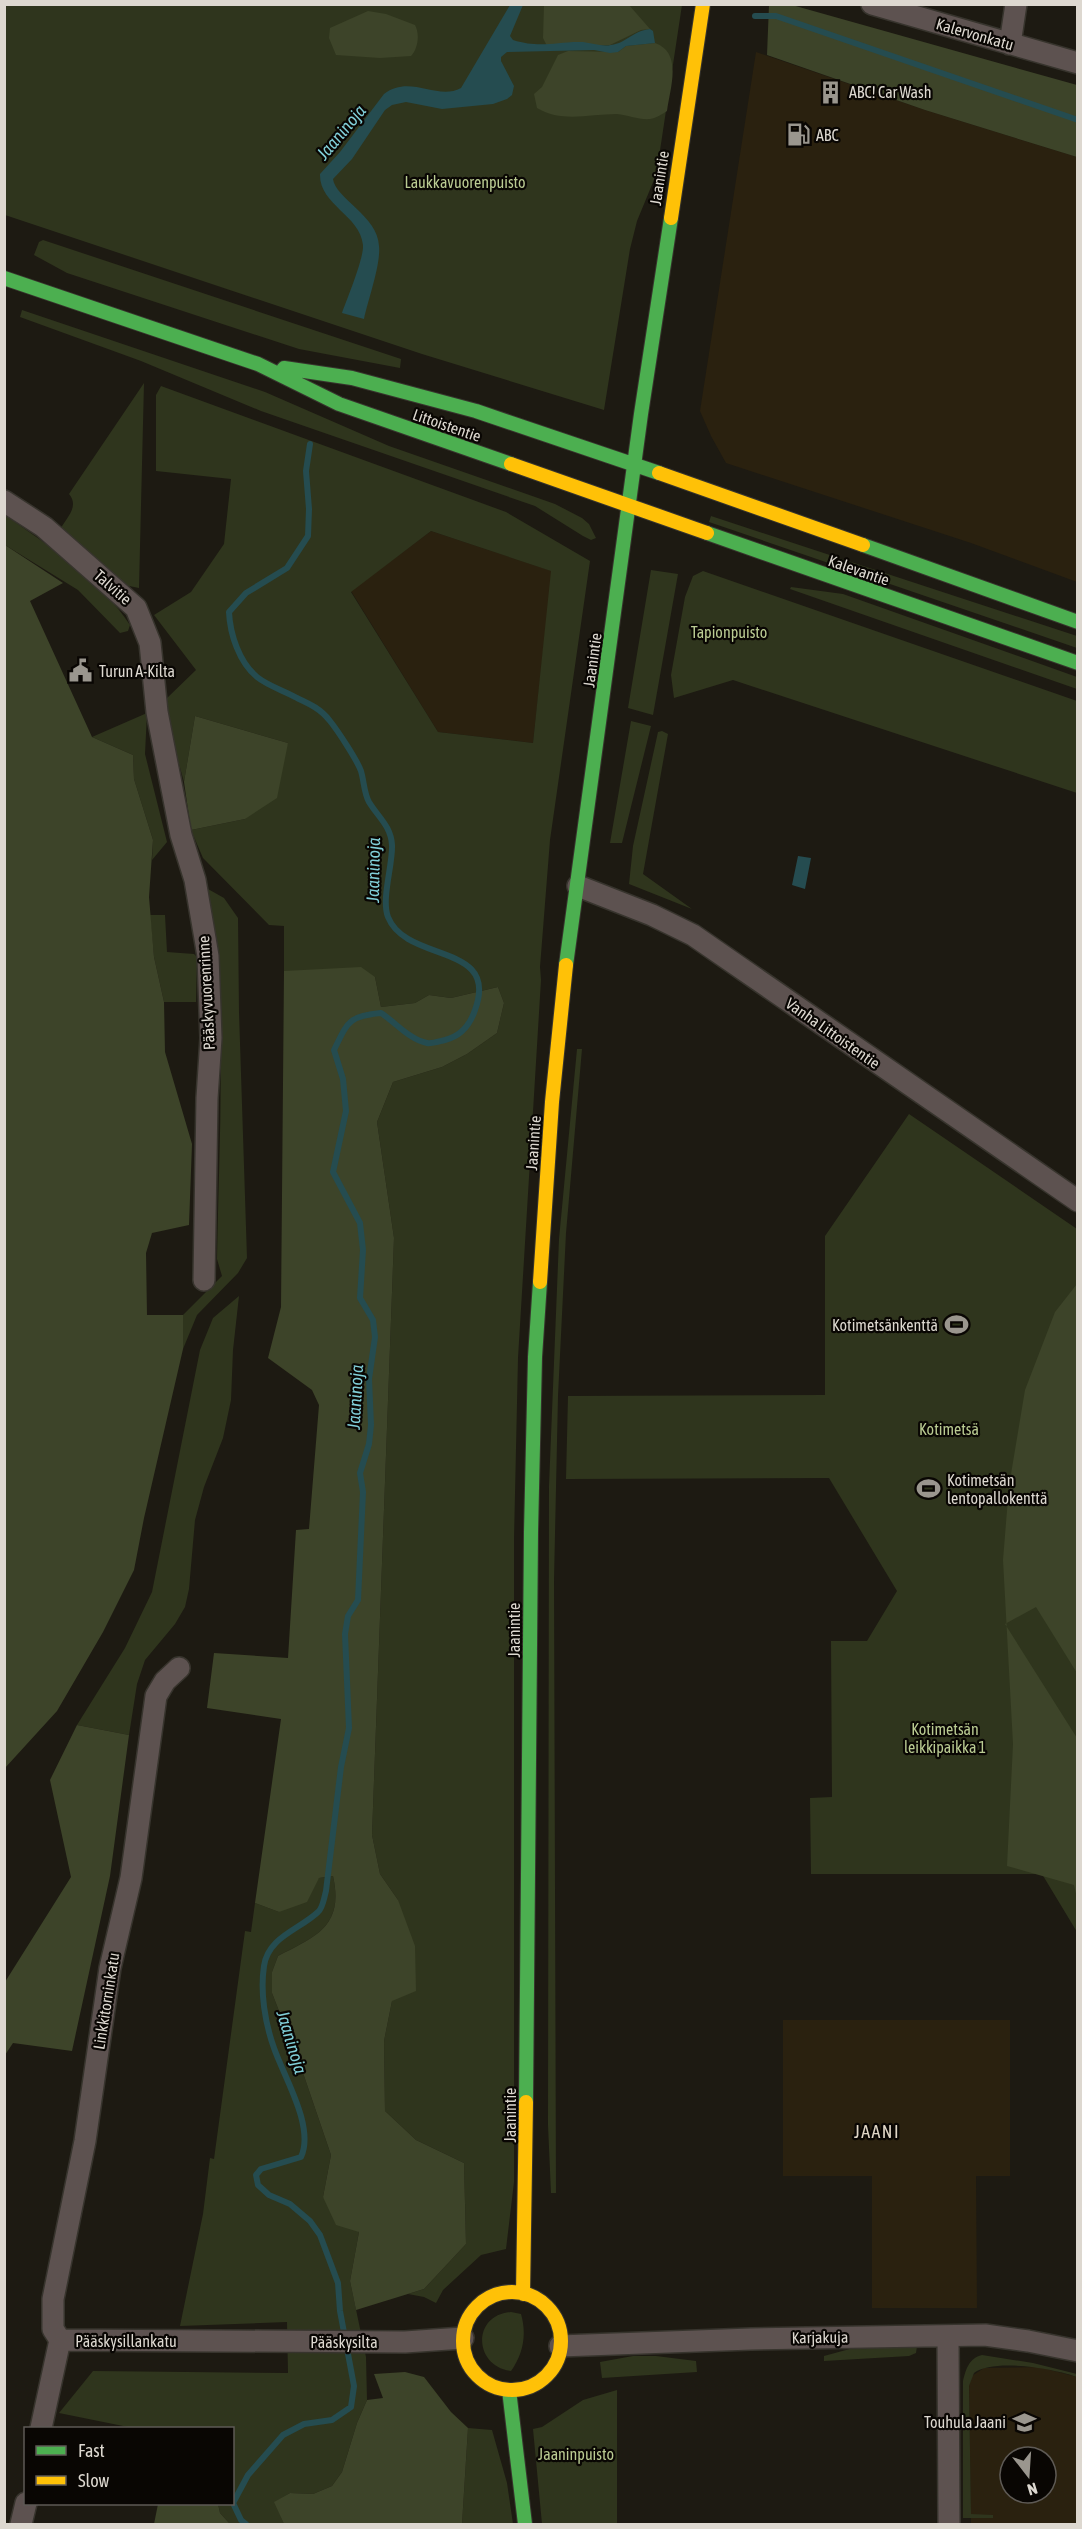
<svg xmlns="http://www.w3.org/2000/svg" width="1082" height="2529" viewBox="0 0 1082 2529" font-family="'Asap Condensed',sans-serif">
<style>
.built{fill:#2a210f;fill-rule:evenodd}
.green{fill:#2f351d;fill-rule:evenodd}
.forest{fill:#3d4429}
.water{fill:#254c50}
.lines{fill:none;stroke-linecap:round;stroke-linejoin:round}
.stream{stroke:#254c50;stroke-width:6}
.street-casing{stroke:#37342d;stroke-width:24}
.fast-casing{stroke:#37342d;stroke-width:16}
.slow-casing{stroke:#37342d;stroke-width:16}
.street{stroke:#5d5250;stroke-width:21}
.fast{stroke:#4caf50;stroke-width:14}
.slow{stroke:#ffc107;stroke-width:14}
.labels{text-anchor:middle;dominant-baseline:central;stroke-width:4.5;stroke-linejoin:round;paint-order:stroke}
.street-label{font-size:16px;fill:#ddd8d0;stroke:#090603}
.poi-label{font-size:16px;fill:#ddd8d0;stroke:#090603;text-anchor:start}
.park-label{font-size:16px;fill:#bacb92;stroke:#090603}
.water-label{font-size:18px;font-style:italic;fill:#81cfd8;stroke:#090603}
.neighbourhood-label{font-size:18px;letter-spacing:1.5px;fill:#e0d6c6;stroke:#090603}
</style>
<rect width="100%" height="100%" fill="#1d1a12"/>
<!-- built -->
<path class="built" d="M756,52L925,110L1077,157V582L971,543L726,463L711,436L700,411Z
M431,531L552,571L533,743L438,732L351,591Z
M783,2020H1010V2176H976L977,2308H872V2176H783Z
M1039,2367L1077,2377V2524H971L969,2386L972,2376L984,2368ZM1010,2457H1046V2493H1010Z"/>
<!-- green -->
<path class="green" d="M4,5H682L659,157L656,175L637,221L630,249L604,410L422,354L5,215Z
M43,240L401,359L400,368L299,349L67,273L34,255L39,242Z
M22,310L265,392L389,446L555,504L582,518L589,524L596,538L591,540L583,536L535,506L261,411L141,361L20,317Z
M144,383L139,588L119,584L61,528C68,516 79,506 69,494Z
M161,386L506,512L590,561L550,840L540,967L541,980L518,1358L514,1539V2182L506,2249L481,2255L443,2290L436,2303L424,2297L408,2294L424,2289L466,2244L464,2163L416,2140L385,2111L384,2041L392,2001L398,1900L380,1874L372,1835L394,1238L377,1122L393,1082L442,1067L467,1054L497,1033L504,1003L498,987L451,998L429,995L415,1003L381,1007L375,977L284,971V926L269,925L203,858L191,830L245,819L288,743L195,716L184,782L163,707L166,699L196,670L154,615L191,592L224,544L231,479L156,471V395ZM431,531L551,571L533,743L438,732L351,592Z
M5,515C49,546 100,579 130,625L128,631L120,633L78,590L5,545Z
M711,516L1077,636V648L709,522Z
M651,570L678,574L653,715L628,708Z
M703,571L1077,701V793L733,680L674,698L671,675L685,597L693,576Z
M791,587L843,594L1077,677V689L790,589Z
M147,713L145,754L167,842L152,860L153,840L134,779L133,755L92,737Z
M631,721L651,726L622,843H610Z
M662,731L668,734L643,874L692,909L629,884L633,846L658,732Z
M208,889L224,898L238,918L239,1012L247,1258L238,1273L197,1315L183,1349V1315L222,1276L217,1259C219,1136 228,1010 208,889Z
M150,915H165L167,952L194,954L197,957L196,1002H164L154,957Z
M577,1049H582L566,1233L558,1396L554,1580L556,2193H551L548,2125L549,1486L559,1239Z
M909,1114L1077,1229V1932L1042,1874H811L810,1798L832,1797L831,1641H867L897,1591L829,1478L566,1479L568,1396L825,1395V1236Z
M239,1296L233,1350L231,1400L223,1438L204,1487L195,1520L189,1589L185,1607L175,1624L145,1660L137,1684L129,1735L77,1725L125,1648L152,1592L200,1350L213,1318Z
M333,1876C344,1926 317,1936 278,1956L272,1972V1993L302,2070L331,2155L323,2197L359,2232L350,2281L366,2357L367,2400L357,2423L342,2472L332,2486L313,2494L290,2493L275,2502L284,2524H230L220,2513L218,2504H232V2428H133L59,2413L93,2371L288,2373L287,2322L180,2326L203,2214L210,2158L214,2159L245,1931L251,1932L255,1903L279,1912L319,1878Z
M511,2312L521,2314C527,2335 523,2354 511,2371C473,2366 472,2315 511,2312Z
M917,2346L916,2353L909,2356L824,2361V2356L857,2347Z
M982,2355L1033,2363L1077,2374V2377C1055,2369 994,2358 974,2373L969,2386L971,2514L993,2515V2518H963V2381C966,2369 969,2358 982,2355Z
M633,2356H656L696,2361L697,2372L602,2378L600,2362Z
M617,2390V2524H542L533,2429L542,2427L583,2400Z
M468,2428L492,2430L507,2483L513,2524H462Z"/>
<!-- forest -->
<path class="forest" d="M544,5H629L650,29L641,30L610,45L547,46L543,38Z
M769,5H792L1077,85V157L925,110L767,55Z
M368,11L386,14L415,25C420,34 418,49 411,56L380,58L336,55L329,38L330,28Z
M655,43C683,53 670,88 667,111C662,114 657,118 650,119C639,120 628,115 617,114C589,114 562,123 537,108L534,94L542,87L558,55L568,51L618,52L626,46Z
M5,545L63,583L30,601L92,737L133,755L134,779L153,840L149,897L154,957L164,1002L165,1052L192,1144L189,1225L152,1233L146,1253L147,1315H183V1349L144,1518L134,1570L103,1632L57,1711L5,1768Z
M195,716L288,743L277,798L245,819L191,830L184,782Z
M361,967L375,977L381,1007L415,1003L429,995L451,998L498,987L504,1003L497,1033L467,1054L442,1067L393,1082L377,1122L394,1238L372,1835L380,1874L398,1900L415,1946L416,1991L392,2001L384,2041L385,2111L416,2140L464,2163L466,2244L424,2289L356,2310L350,2281L359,2232L336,2225L323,2197L331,2155L302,2070L272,1993V1972L278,1956C317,1936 344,1926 333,1876L319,1878L307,1902L279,1912L255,1903L281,1719L207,1708L214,1653L288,1658L296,1530L309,1529L319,1405L312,1390L268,1358L281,1307L284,971Z
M1077,1284V1673L1036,1607L1005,1624L1077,1738V1898L1074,1885L1007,1866L1013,1744L1003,1560L1009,1486L1025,1390L1055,1312Z
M77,1725L129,1735L110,1876L72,2051L13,2043L5,2055V1982L71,1877L50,1780Z
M405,2372L424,2377L451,2412L468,2428L462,2524H284L274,2502L290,2493L313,2494L332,2486L342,2472L357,2423L367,2400L383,2398L374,2374Z
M158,2504H218L220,2513L230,2524H154Z"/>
<!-- water -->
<path class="water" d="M510,5H523L510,36L513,40C542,49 556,41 583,42C592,43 602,47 611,45C627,43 632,31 650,29L653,31L655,43L626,46L618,52L610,53L594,50L507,52L501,57V61L514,86L512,95L507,99L493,104L442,109L406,102L392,105L385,110L352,159L333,179C335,198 378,216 379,246C381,264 368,300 364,319L342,313C347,299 364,258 363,245C360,215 319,205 320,174L340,152L384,94C410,74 437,101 461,88Z
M798,856L811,858L805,889L792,885Z"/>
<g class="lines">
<!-- stream -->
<path class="stream" d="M755,16H776L1078,120
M246,2524L241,2520L233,2503L248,2475L283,2435L304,2424L332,2420L351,2407L354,2386L340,2311L338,2283L320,2235L310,2221L290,2204L269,2195L258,2185L256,2175L261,2169L301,2157C315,2127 284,2077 274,2048C265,2023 260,1992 264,1966C268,1937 299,1930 318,1912C323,1908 324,1898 326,1891L341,1767L349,1728L345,1634L348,1616L358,1600L363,1492L360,1473L369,1444L371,1425L369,1379L375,1337L373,1320L360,1298L363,1250L360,1223L333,1172L346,1111L343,1079L334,1050C348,1022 348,1016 381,1013C395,1022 410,1040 427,1043C432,1044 440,1041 445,1040C461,1036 470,1025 475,1010C500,942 407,964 388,917C381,899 393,864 392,845C391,826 378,817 369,802C364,793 364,781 361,771C357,760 338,731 330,721C321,709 310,704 297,698C285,691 268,686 257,677C239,662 230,634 229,612L246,593L287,568L308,536L309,509L306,471L310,444"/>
<defs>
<path id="street" d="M872,4L1078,63
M1010,44L1016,4
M4,501L44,527L136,608L150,643L157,712L181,835L195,880L208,956L211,1038L207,1098L204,1280
M578,886L652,915L693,935L1078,1201
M948,2336L949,2524
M60,2340L53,2329V2299L85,2141L110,1968L131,1878L156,1696L165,1681L179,1668
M60,2340L405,2342L463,2338
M560,2346L751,2339L985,2335L1028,2341L1078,2351
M41,2428L60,2340
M21,2524L26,2503"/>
<path id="fast" d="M4,278L258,364L339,404L511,464
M284,368L352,378L476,411L659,473
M707,533L1078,663
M863,545L1078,622
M566,965L641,414L671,218
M526,2102L531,1532L535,1357L540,1282
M509,2390L525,2524"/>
<path id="slow" d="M671,218L703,4
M511,464L707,533
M659,473L863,545
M540,1282L552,1102L566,965
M463 2341a49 49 0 1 1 98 0a49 49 0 1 1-98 0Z
M523,2294L526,2102"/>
</defs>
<!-- street casing -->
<use href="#street" class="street-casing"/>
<!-- fast casing -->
<use href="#fast" class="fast-casing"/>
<!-- slow casing -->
<use href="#slow" class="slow-casing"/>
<!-- street -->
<use href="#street" class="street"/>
<!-- fast -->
<use href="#fast" class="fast"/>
<!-- slow -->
<use href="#slow" class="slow"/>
</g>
<!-- icons -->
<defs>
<symbol id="building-bare" viewBox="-9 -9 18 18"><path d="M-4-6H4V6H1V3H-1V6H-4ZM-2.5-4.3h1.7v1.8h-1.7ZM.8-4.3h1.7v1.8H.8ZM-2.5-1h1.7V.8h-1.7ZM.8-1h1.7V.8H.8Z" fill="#9a968e" stroke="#090603" stroke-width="2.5" paint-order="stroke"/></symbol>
<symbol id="fuel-bare" viewBox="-9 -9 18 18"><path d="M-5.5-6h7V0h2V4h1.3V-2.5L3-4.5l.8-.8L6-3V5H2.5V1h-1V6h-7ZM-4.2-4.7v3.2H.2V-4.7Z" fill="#9a968e" stroke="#090603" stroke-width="2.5" paint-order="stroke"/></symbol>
<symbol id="civic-bare" viewBox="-9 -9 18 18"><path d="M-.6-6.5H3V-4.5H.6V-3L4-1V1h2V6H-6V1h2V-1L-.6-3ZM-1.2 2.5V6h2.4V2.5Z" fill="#9a968e" stroke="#090603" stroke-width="2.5" paint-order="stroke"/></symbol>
<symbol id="stadium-bare" viewBox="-9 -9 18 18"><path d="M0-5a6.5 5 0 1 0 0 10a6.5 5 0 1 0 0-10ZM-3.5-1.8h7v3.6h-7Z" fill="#9a968e" stroke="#090603" stroke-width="2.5" paint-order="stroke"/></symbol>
<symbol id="school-bare" viewBox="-9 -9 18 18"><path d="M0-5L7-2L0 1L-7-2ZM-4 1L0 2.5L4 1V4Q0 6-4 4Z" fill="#9a968e" stroke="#090603" stroke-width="2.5" paint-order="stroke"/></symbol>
</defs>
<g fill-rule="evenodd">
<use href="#building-bare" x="814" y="76" width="33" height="33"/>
<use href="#fuel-bare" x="782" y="118" width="33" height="33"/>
<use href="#civic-bare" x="64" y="654" width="33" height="33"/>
<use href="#stadium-bare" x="940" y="1308" width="33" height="33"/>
<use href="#stadium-bare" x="912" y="1472" width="33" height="33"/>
<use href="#school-bare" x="1008" y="2406" width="33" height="33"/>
</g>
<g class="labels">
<!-- street labels -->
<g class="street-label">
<text transform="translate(975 34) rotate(16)">Kalervonkatu</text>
<text transform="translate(659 178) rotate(-81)">Jaanintie</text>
<text transform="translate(447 425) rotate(19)">Littoistentie</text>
<text transform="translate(859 570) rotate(19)">Kalevantie</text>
<text transform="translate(113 587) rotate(41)">Talvitie</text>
<text transform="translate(592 660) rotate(-82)">Jaanintie</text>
<text transform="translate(206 993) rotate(-93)">Pääskyvuorenrinne</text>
<text transform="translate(833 1033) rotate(35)">Vanha Littoistentie</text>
<text transform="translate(533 1143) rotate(-86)">Jaanintie</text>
<text transform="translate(514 1630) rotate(-90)">Jaanintie</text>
<text transform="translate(106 2001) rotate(-81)">Linkkitorninkatu</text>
<text transform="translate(510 2115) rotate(-90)">Jaanintie</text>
<text transform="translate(820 2337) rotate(-1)">Karjakuja</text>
<text x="126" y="2341">Pääskysillankatu</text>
<text x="344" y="2342">Pääskysilta</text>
</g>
<!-- poi labels -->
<g class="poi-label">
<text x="849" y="92">ABC! Car Wash</text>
<text x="816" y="135">ABC</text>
<text x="99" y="671">Turun A-Kilta</text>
<text x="938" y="1325" text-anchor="end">Kotimetsänkenttä</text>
<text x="947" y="1480">Kotimetsän<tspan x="947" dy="18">lentopallokenttä</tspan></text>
<text x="1006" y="2422" text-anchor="end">Touhula Jaani</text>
</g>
<!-- park labels -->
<g class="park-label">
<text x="465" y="182">Laukkavuorenpuisto</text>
<text x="729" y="632">Tapionpuisto</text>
<text x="949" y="1429">Kotimetsä</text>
<text x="945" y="1729">Kotimetsän<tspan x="945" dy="18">leikkipaikka 1</tspan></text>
<text x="576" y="2454">Jaaninpuisto</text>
</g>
<!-- water labels -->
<g class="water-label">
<text transform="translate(341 132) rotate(-50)">Jaaninoja</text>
<text transform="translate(373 870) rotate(-89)">Jaaninoja</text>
<text transform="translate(355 1397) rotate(-87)">Jaaninoja</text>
<text transform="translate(292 2042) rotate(73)">Jaaninoja</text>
</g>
<!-- neighbourhood labels -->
<g class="neighbourhood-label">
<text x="877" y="2131">JAANI</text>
</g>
</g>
<!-- border -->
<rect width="1082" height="2529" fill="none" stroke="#ddd8d0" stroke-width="12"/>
<!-- legend -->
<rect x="24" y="2427" width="210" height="78" fill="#090603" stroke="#5e5a55" stroke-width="1.5"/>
<rect x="36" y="2446" width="30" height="9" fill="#4caf50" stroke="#5e5a55" stroke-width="1.5"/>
<text x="78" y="2457" font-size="18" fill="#ddd8d0">Fast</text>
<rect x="36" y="2476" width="30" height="9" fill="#ffc107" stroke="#5e5a55" stroke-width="1.5"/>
<text x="78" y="2487" font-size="18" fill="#ddd8d0">Slow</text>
<!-- north arrow -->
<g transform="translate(1028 2475) rotate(163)"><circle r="28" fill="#090603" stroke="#5e5a55" stroke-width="1.5"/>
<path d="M0-4.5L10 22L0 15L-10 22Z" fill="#9a968e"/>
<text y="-9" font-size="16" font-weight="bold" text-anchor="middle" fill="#ddd8d0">N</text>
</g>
</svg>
